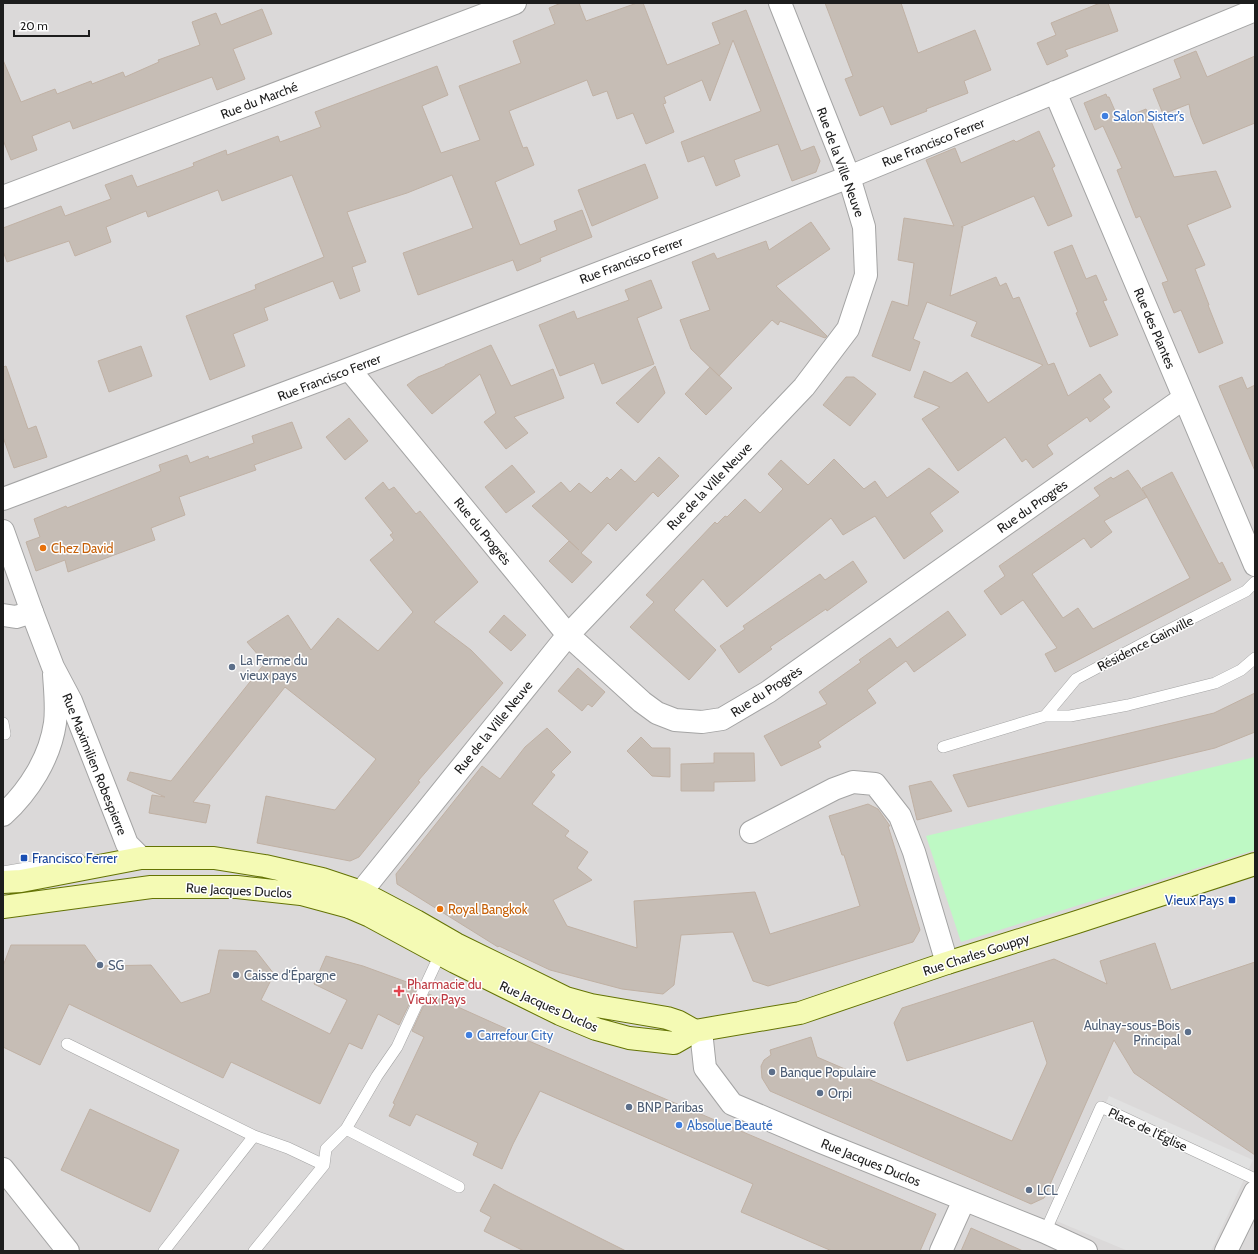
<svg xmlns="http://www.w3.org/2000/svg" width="1258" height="1254" viewBox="0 0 1258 1254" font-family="Cabin,sans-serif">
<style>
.residential{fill:#dbd9d9}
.park{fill:#bef9c4}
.parking{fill:#e1e1e1}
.building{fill:#c6bdb5;stroke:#c0b1a4;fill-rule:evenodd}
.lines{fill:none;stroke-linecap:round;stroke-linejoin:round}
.service-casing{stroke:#a4a4a4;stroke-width:12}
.minor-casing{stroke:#a4a4a4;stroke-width:24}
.tertiary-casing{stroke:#a4a4a4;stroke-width:24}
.secondary-casing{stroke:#647304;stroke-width:24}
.service{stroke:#fff;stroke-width:11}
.minor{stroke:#fff;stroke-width:22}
.tertiary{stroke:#fff;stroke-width:22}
.secondary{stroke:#f4fab4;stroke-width:22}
.shop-dot{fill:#3f7fe0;stroke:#fff;stroke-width:1.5}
.food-dot{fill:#e8710a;stroke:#fff;stroke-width:1.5}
.service-dot{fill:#5c6f8a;stroke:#fff;stroke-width:1.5}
.transit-dot{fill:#1a4fb4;stroke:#fff;stroke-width:1.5}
.health-dot{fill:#e0444e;stroke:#fff;stroke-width:1.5}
.labels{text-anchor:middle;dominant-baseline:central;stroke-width:3;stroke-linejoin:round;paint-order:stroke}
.street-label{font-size:13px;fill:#1d1d1d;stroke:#fff}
.shop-label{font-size:13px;fill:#366cbe;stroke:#fff;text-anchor:start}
.food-label{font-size:13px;fill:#c56008;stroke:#fff;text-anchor:start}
.service-label{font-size:13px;fill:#4e5e75;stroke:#fff;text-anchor:start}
.transit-label{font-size:13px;fill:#164399;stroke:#fff;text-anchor:start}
.health-label{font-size:13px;fill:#be3a42;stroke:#fff;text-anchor:start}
</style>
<rect width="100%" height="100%" fill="#eeeae2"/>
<!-- residential -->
<path class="residential" d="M3,3H1255V1251H3Z"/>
<!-- park -->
<path class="park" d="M1255,757V850L961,942L926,836Z"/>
<!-- parking -->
<path class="parking" d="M1109,1096L1253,1160L1211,1251H1128L1054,1220Z"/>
<!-- building -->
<path class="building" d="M561,3H579L586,21L637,3H643L667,65L720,44L712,23L746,10L801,151L814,146L820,161L816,172L792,181L778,144L734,160L740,176L716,186L704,156L688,162L681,142L761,111L733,40L710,101L702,80L664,97L666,103L663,104L674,132L646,144L633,113L617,119L607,91L593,96L587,80L509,111L523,148L527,147L534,165L495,182L520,245L557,230L554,221L582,210L592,237L540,258L541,261L517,271L513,260L418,295L403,253L473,228L452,175L407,193L347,212L366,262L352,267L360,291L340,299L333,281L264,308L268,320L233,334L245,366L210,380L186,316L256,289L255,285L324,257L292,175L222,201L218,190L148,217L146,211L106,227L111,242L75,256L69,241L7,262L3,251V228L61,206L65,216L111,199L105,185L132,175L137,187L194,166L193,163L226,150L227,155L278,136L280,142L321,127L315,112L437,66L448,95L422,106L441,153L480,140L459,86L521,63L513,41L555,24L549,8Z
M825,3H901L918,53L975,30L991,70L964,81L968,93L926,109L927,111L891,125L883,106L860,116L845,79L853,76Z
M1100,3H1108L1118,31L1065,50L1068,56L1047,65L1037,43L1056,35L1051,23Z
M262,9L272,34L233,49L245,79L217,90L212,77L73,129L70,121L32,136L37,150L11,160L3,140V60L21,102L55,89L57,94L91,81L92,84L123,72L125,77L159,62L158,60L200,45L192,22L216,13L221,25Z
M1196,51L1207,77L1255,56V123L1203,144L1191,115L1189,104L1163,114L1153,89L1181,78L1174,60Z
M1106,94L1107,97H1109L1119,120L1146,109L1174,177L1216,171L1231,207L1187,225L1205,265L1195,269L1209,305H1208L1223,343L1199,353L1181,310L1174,313L1167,296L1162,283L1168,281L1140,216L1136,218L1117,170L1122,168L1103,126L1095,130L1084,103Z
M1039,131L1055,166L1052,168L1072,216L1048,226L1034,196L961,227H963L950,296L996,277L1000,286L1006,283L1013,299L1019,297L1048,365L1054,363L1068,396L1100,374L1112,392L1103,399L1110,407L1090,422L1087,417L1047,445L1053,454L1033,468L1026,459L1022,462L1005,437L958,471L922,419L940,407L914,397L924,371L951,383L967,372L988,403L1043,365L971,336L977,322L927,302L913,339L920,342L910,371L872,356L892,301L908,306L914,263L898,260L904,218L954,226L926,160L955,148L961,163L1014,140L1016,142Z
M645,164L658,198L592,226L578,190Z
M811,222L830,249L776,286L827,336L825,338L780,321L778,325L772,320L719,376L691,349L680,320L710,310L692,262L714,253L717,259L766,241L769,250Z
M1072,245L1086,279L1096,275L1107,300L1103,301L1118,335L1090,347L1076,313L1078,312L1054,252Z
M651,280L662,308L637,318L654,364L602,384L594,363L560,376L539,325L574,311L577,319L629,300L625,290Z
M491,345L511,386L553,369L564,398L514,417L528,433L506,449L484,422L496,413L480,374L432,414L407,385L418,377L445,366V365Z
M141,346L152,376L109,392L98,361Z
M6,366L28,429L36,426L47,457L14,468L3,437V367Z
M655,366L665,393L638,423L616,403Z
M710,367L732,388L706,415L685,394Z
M846,377H854L876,394L850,426L823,405Z
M1242,377L1247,389L1255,385V471L1219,386Z
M349,418L368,441L345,460L326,437Z
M292,422L302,448L254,465L256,470L179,497L185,515L151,528L155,540L68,572L65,560L36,571L26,542L40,537L34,519L66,506L67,508L161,471L159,465L187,455L190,463L208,456L209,459L254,443L252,436Z
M659,457L679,476L658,497L653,492L616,531L608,523L581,553L592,562L572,583L549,561L569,541L579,550L532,506L561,482L570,492L579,483L591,493L607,477L610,480L621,469L635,482Z
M834,459L864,489L875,481L887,498L929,468L959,492L930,513L943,531L904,559L875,516L843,535L831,518L727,607L703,579L674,610L716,650L689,680L630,627L654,602L646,595L715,522L717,524L725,516L727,517L745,499L760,513L783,489L768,474L781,460L808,485Z
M512,465L535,492L506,513L485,487Z
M1128,470L1147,497L1142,488L1172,472L1219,564L1222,562L1231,580L1055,672L1045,654L1057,648L1023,600L1001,615L984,591L1005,576L999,566L1100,496L1094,488L1111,477L1113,479ZM1147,497L1190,578L1093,629L1078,608L1063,618L1032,574L1084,538L1091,548L1112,532L1104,521Z
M383,482L389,490L394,487L416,514L420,511L478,582L434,622L471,650L503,683L418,781L420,782L359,857L350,861L257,843L266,796L335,810L376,759L285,687L193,802L210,805L206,823L149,813L152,795L165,797L127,780L130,772L171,781L265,663L247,642L288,615L311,650L338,618L378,651L413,612L370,560L394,540L390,535L393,533L365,498Z
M853,561L867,582L827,611L826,609L770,647L772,649L739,673L720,646L745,629L743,626L820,574L825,580Z
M948,611L966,635L914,672L906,661L867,690L876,703L818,742L821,747L781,766L764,736L827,704L819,692L861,662L859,660L890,638L897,648Z
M504,615L526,635L511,651L489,632Z
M578,668L605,692L592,707L588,704L582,711L558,691Z
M1255,693V732L1215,748L968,807L953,775L1214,713Z
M547,728L571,752L551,772L555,775L532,804L569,831L565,836L588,852L577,868L592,880L553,900L567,926L637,948L634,901L755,892L770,934L860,906L844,855H842L829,816L868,804L878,809L890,826H888L920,930L913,942L768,986L753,981L733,932L681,935L674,985L663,994L622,989L550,970L499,946L498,947L397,884L396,874L482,766L500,779L525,747Z
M641,737L652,748H670V777L652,776L627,751Z
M714,753H754L755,781L714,782V791H681V764L714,763Z
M931,781L952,811L917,820L909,786Z
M1155,943L1171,990L1255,962V1155L1134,1073L1114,1040L1044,1198L1031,1204L770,1091L762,1078L761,1066L764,1060L771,1055L770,1050L811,1037L817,1057L1012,1141L1047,1063L1033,1021L907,1061L894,1023L902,1008L1054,959L1107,984L1100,961Z
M11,945H85L100,966L151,965L181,1003L210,993L219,950L256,951L274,974L261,1000L330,1034L347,1000L314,984L326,956L363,966L415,985L414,987L417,988L399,1025L378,1014L362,1049L349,1043L320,1104L231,1062L223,1078L69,1004L40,1065L3,1047V966Z
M429,994L518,1034L517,1036L936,1214L920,1251H832L741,1212L753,1184L540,1091L513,1144L502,1169L473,1155L478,1143L416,1114L410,1126L389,1116L395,1104L393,1103L424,1037L412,1031Z
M90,1109L179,1150L150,1212L61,1170Z
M494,1184L504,1190L626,1251H524L484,1231L491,1217L480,1211Z
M971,1228L1023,1251H961Z"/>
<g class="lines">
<defs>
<path id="service" d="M1045,716L1076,679L1157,636L1246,591L1255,582
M3,723L5,734
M943,747L1045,716H1070L1128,705L1215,683L1241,670L1255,658
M3,872L79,859
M67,1044L254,1136L288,1148L324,1165
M346,1129L459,1187
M1045,1232L1101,1107L1255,1179
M164,1251L254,1136
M254,1251L324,1165L326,1149L346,1129L377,1076L397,1047L441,952"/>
<path id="minor" d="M1055,92L1255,565
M3,197L515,3
M349,369L568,635L642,702L657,713L675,720L702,722L722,719L768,692L1184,398
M3,499L349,369L849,177L1255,10
M3,615L16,617L32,612
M751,832L834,789L853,782L875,784L900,816L914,852L947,963
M349,907L568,635L804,387L848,329L866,275L864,227L849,177L780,3
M701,1031L705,1068L732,1104L821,1142L1045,1232L1086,1251
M3,1169L68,1251
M941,1251L964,1200
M1226,1251L1255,1192"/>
<path id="tertiary" d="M3,531L32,612L53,667L71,701L122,831L127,844L141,858
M3,815C29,791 50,758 55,723C57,707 55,690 54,674"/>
<path id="secondary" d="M3,882L21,881L141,858H214L265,866L322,879L361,892L416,921L456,944L566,998L591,1005L667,1018L679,1022L695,1031
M3,907L151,887H237L301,894L349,907L370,916L455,962L560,1014L596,1029L629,1038L674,1043L695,1031L800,1013L947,963L1077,922L1255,864"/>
</defs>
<!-- service casing -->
<use href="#service" class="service-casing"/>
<!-- minor casing -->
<use href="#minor" class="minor-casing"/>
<!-- tertiary casing -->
<use href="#tertiary" class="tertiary-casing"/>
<!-- secondary casing -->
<use href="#secondary" class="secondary-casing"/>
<!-- service -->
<use href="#service" class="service"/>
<!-- minor -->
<use href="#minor" class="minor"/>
<!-- tertiary -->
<use href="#tertiary" class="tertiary"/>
<!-- secondary -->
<use href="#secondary" class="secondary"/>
</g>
<!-- markers -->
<g class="shop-dot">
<circle cx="1105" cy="116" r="4"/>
<circle cx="469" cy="1035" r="4"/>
<circle cx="679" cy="1125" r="4"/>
</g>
<g class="food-dot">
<circle cx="43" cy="548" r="4"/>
<circle cx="440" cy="909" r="4"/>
</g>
<g class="service-dot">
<circle cx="232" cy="667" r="4"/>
<circle cx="100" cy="965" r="4"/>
<circle cx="236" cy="975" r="4"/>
<circle cx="1188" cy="1032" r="4"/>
<circle cx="772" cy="1072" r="4"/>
<circle cx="820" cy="1093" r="4"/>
<circle cx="629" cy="1107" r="4"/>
<circle cx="1029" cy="1190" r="4"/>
</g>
<g class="transit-dot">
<rect x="20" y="854" width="8" height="8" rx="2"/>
<rect x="1228" y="896" width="8" height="8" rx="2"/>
</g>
<path class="health-dot" d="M397 985h4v4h4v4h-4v4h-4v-4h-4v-4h4z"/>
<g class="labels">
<!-- street labels -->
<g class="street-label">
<text transform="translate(259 100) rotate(-21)">Rue du Marché</text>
<text transform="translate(933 142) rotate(-22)">Rue Francisco Ferrer</text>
<text transform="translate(841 162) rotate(70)">Rue de la Ville Neuve</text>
<text transform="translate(631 260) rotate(-21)">Rue Francisco Ferrer</text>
<text transform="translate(1155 328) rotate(67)">Rue des Plantes</text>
<text transform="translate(329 377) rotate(-21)">Rue Francisco Ferrer</text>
<text transform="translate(709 486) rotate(-46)">Rue de la Ville Neuve</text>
<text transform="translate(1032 506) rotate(-35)">Rue du Progrès</text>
<text transform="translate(483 531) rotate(51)">Rue du Progrès</text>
<text transform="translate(1145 643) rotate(-27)">Résidence Gainville</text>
<text transform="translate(766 691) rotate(-33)">Rue du Progrès</text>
<text transform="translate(493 727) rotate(-51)">Rue de la Ville Neuve</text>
<text transform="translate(95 764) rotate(68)">Rue Maximilien Robespierre</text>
<text transform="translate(239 890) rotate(3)">Rue Jacques Duclos</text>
<text transform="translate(976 954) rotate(-18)">Rue Charles Gouppy</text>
<text transform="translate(549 1006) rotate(24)">Rue Jacques Duclos</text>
<text transform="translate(1148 1129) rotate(25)">Place de l'Église</text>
<text transform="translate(871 1162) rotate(22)">Rue Jacques Duclos</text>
</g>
<!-- shop labels -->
<g class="shop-label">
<text x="1113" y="116">Salon Sister’s</text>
<text x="477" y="1035">Carrefour City</text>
<text x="687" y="1125">Absolue Beauté</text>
</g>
<!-- food labels -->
<g class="food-label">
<text x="51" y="548">Chez David</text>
<text x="448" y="909">Royal Bangkok</text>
</g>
<!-- service labels -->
<g class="service-label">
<text x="240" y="660">La Ferme du<tspan x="240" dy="15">vieux pays</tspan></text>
<text x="108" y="965">SG</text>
<text x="244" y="975">Caisse d'Épargne</text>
<text x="1180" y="1025" text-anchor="end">Aulnay-sous-Bois<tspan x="1180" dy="15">Principal</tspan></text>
<text x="780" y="1072">Banque Populaire</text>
<text x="828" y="1093">Orpi</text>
<text x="637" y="1107">BNP Paribas</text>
<text x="1037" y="1190">LCL</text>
</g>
<!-- transit labels -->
<g class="transit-label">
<text x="32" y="858">Francisco Ferrer</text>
<text x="1224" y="900" text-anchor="end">Vieux Pays</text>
</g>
<!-- health labels -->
<g class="health-label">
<text x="407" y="984">Pharmacie du<tspan x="407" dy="15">Vieux Pays</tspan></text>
</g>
</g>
<!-- border -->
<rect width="1258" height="1254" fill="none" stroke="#1d1d1d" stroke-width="8"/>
<!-- scale -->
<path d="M14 30v6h75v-6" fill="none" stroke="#1d1d1d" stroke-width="2"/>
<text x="20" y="30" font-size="12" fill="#1d1d1d" stroke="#ffffff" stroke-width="3" paint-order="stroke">20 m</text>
</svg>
